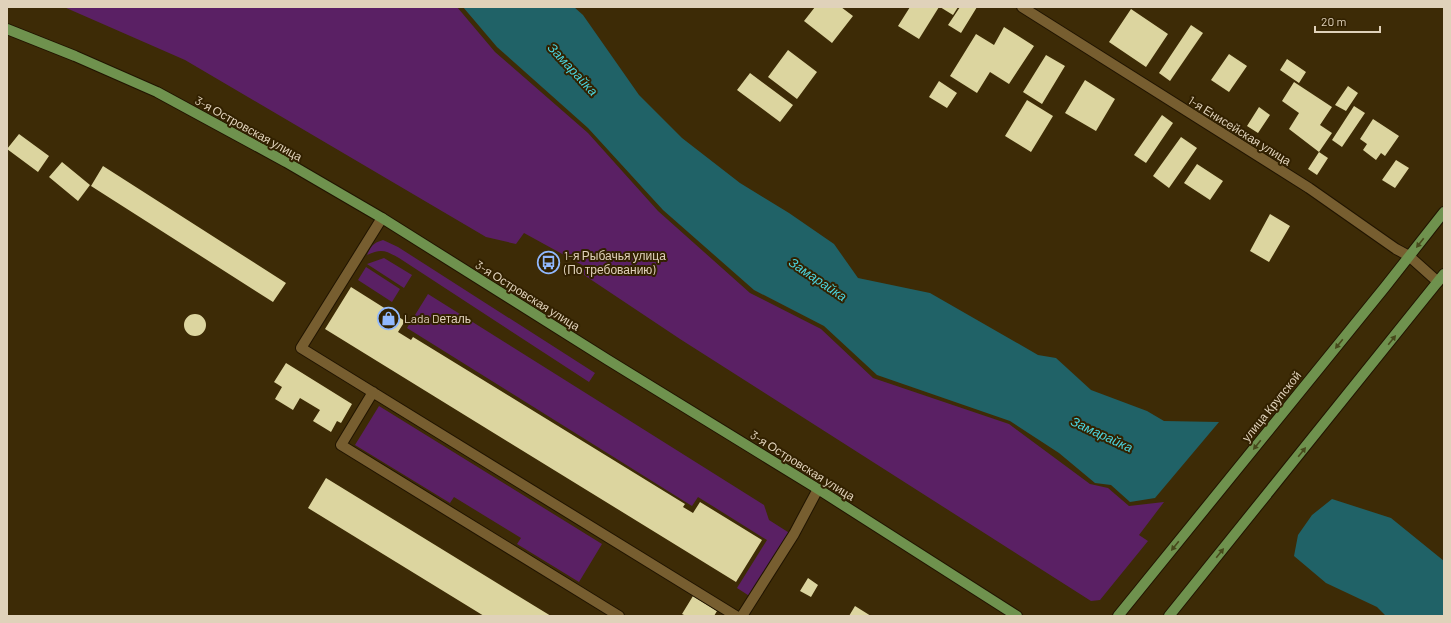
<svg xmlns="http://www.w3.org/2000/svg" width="1451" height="623" viewBox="0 0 1451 623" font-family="Barlow,sans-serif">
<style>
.green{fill:#5a2064}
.water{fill:#206267}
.building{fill:#dcd59f}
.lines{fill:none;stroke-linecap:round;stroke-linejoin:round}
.minor-casing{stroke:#201400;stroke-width:12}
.major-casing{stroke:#201400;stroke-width:12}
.minor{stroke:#775e30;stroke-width:10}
.major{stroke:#6f924e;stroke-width:10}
.oneway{fill:#47491b}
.labels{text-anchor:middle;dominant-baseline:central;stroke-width:4;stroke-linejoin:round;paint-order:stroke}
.street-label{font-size:12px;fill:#e0d2ba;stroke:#322100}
.poi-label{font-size:12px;fill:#e0d2ba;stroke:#322100;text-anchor:start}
.water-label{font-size:13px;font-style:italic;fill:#4bd4de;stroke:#322100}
</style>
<rect width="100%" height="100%" fill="#3d2b06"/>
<!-- green -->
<path class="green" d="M64,7H457L495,52L588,133L658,211L750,293L821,329L873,378L1009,424L1090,484L1108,488L1129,506L1164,502L1139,535L1148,541L1100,600L1091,601L680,339L584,275V266L524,233L516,244L486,237L185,60Z
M383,240L398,247L595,373L589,382L399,258C386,251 382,248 367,255C371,246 373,243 383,240Z
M384,258L412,275L404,288L367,264Z
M366,267L400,289L392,302L358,280Z
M428,294L764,505L769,520L791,534L751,597L737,588L767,540L698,497L692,506L407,328Z
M379,406L602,544L579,582L517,544L521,538L454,497L450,503L355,445Z"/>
<!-- water -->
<path class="water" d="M463,7H574L583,15L639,95L682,138L740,183L789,213L834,244L858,278L930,293L1038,355L1056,358L1091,390L1147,411L1164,421L1219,422L1155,498L1130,502L1111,485L1095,483L1059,453L1010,421L877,375L824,326L754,290L663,210L588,128L497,47Z
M1332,499L1391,518L1444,561V616H1386L1377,607L1326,583L1294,556L1298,535L1312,515Z"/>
<!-- building -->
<path class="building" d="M815,7H841L853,16L832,43L804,21Z
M910,7H939L919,39L898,26Z
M940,7H958L953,15Z
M960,7H977L961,33L948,25Z
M1131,9L1168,34L1146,67L1109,42Z
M1191,25L1203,33L1170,81L1159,73Z
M1004,27L1034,46L1009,84L990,72L977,93L950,76L976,34L994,45Z
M788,50L817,72L797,99L768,77Z
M1229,54L1247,66L1229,92L1211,80Z
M1046,55L1065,66L1042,104L1023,92Z
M1287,59L1306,72L1299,83L1280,70Z
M750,73L793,105L780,122L737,90Z
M1085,80L1115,99L1096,131L1065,113Z
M939,81L957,93L947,108L929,97Z
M1294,82L1332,107L1320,125L1332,133L1319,152L1289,129L1299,113L1282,101Z
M1348,86L1358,93L1346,111L1335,105Z
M1027,100L1053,116L1031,152L1005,136Z
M1354,106L1365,113L1342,147L1332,140Z
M1259,107L1270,115L1258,133L1247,126Z
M1162,115L1173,123L1146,163L1134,155Z
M1373,119L1399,136L1385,156L1381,153L1376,160L1363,150L1367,144L1360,139Z
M19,134L49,156L38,172L7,149Z
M1181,137L1197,148L1169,188L1153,176Z
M1319,152L1328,158L1317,175L1308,169Z
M1396,160L1409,168L1395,188L1382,180Z
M62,162L90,185L78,201L49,177Z
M1197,164L1223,181L1210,200L1184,183Z
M103,166L286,283L273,302L91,186Z
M1270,214L1290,226L1269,262L1250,251Z
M351,287L405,321L398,332L411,340L413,337L685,504L683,507L693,513L700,502L762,540L736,582L325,329Z
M184 325a11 11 0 1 1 22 0a11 11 0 1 1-22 0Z
M286,363L352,404L341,423L337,421L331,432L313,421L320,410L300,398L293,410L275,399L282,387L274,382Z
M326,478L484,575L551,616H484L308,508Z
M808,578L818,585L811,597L800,591Z
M693,596L717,611L714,616H686L682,614Z
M855,606L871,616H849Z"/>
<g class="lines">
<defs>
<path id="minor" d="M1022,7L1309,188L1396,249L1409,256L1438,282
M382,218L301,348L736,616
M373,392L341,445L619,616
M742,616L794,534L818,489"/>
<path id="major" d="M7,29L75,56L157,92L286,162L382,218L608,360L818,489L1017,616
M1118,616L1385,287L1444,212
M1169,616L1444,274"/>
</defs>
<!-- minor casing -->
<use href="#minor" class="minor-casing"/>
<!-- major casing -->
<use href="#major" class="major-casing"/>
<!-- minor -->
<use href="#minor" class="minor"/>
<!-- major -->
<use href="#major" class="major"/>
</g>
<!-- one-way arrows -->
<defs><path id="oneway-solid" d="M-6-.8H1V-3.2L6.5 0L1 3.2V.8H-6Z"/></defs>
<g class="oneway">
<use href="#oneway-solid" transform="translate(1420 243) rotate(128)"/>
<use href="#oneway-solid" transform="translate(1392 340) rotate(-51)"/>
<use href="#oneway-solid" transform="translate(1339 344) rotate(129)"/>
<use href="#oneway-solid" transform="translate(1257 445) rotate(129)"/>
<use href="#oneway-solid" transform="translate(1302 452) rotate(-51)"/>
<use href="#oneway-solid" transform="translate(1175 546) rotate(129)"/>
<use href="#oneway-solid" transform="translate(1220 553) rotate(-51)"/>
</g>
<!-- icons -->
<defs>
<symbol id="bus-ring" viewBox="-11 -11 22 22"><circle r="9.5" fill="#322100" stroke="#91b8fd" stroke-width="1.5"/><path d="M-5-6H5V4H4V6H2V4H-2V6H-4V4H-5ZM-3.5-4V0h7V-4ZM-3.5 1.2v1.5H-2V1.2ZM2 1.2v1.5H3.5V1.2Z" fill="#91b8fd"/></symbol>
<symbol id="shop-ring" viewBox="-11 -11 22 22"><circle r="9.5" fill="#322100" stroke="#91b8fd" stroke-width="1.5"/><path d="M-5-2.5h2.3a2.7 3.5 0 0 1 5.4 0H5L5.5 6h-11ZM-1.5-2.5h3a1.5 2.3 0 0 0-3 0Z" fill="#91b8fd"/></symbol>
</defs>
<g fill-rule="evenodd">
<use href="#bus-ring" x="536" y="250" width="25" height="25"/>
<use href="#shop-ring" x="376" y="306" width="25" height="25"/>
</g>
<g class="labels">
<!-- street labels -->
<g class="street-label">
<text transform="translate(249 128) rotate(29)">3-я Островская улица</text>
<text transform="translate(1240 130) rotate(32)">1-я Енисейская улица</text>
<text transform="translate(528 295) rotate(32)">3-я Островская улица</text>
<text transform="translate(1271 406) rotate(-51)">улица Крупской</text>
<text transform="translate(803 465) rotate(32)">3-я Островская улица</text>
</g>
<!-- poi labels -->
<g class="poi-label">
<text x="564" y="255">1-я Рыбачья улица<tspan x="564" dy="14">(По требованию)</tspan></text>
<text x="404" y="318">Lada Dеталь</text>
</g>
<!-- water labels -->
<g class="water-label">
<text transform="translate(573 69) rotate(47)">Замарайка</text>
<text transform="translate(818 279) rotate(34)">Замарайка</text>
<text transform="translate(1102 434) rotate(25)">Замарайка</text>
</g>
</g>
<!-- border -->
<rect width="1451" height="623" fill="none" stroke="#e0d2ba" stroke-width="16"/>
<!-- scale -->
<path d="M1315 26v6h65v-6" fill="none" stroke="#e0d2ba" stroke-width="2"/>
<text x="1321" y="26" font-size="12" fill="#e0d2ba" stroke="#322100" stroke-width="3" paint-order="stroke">20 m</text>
</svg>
